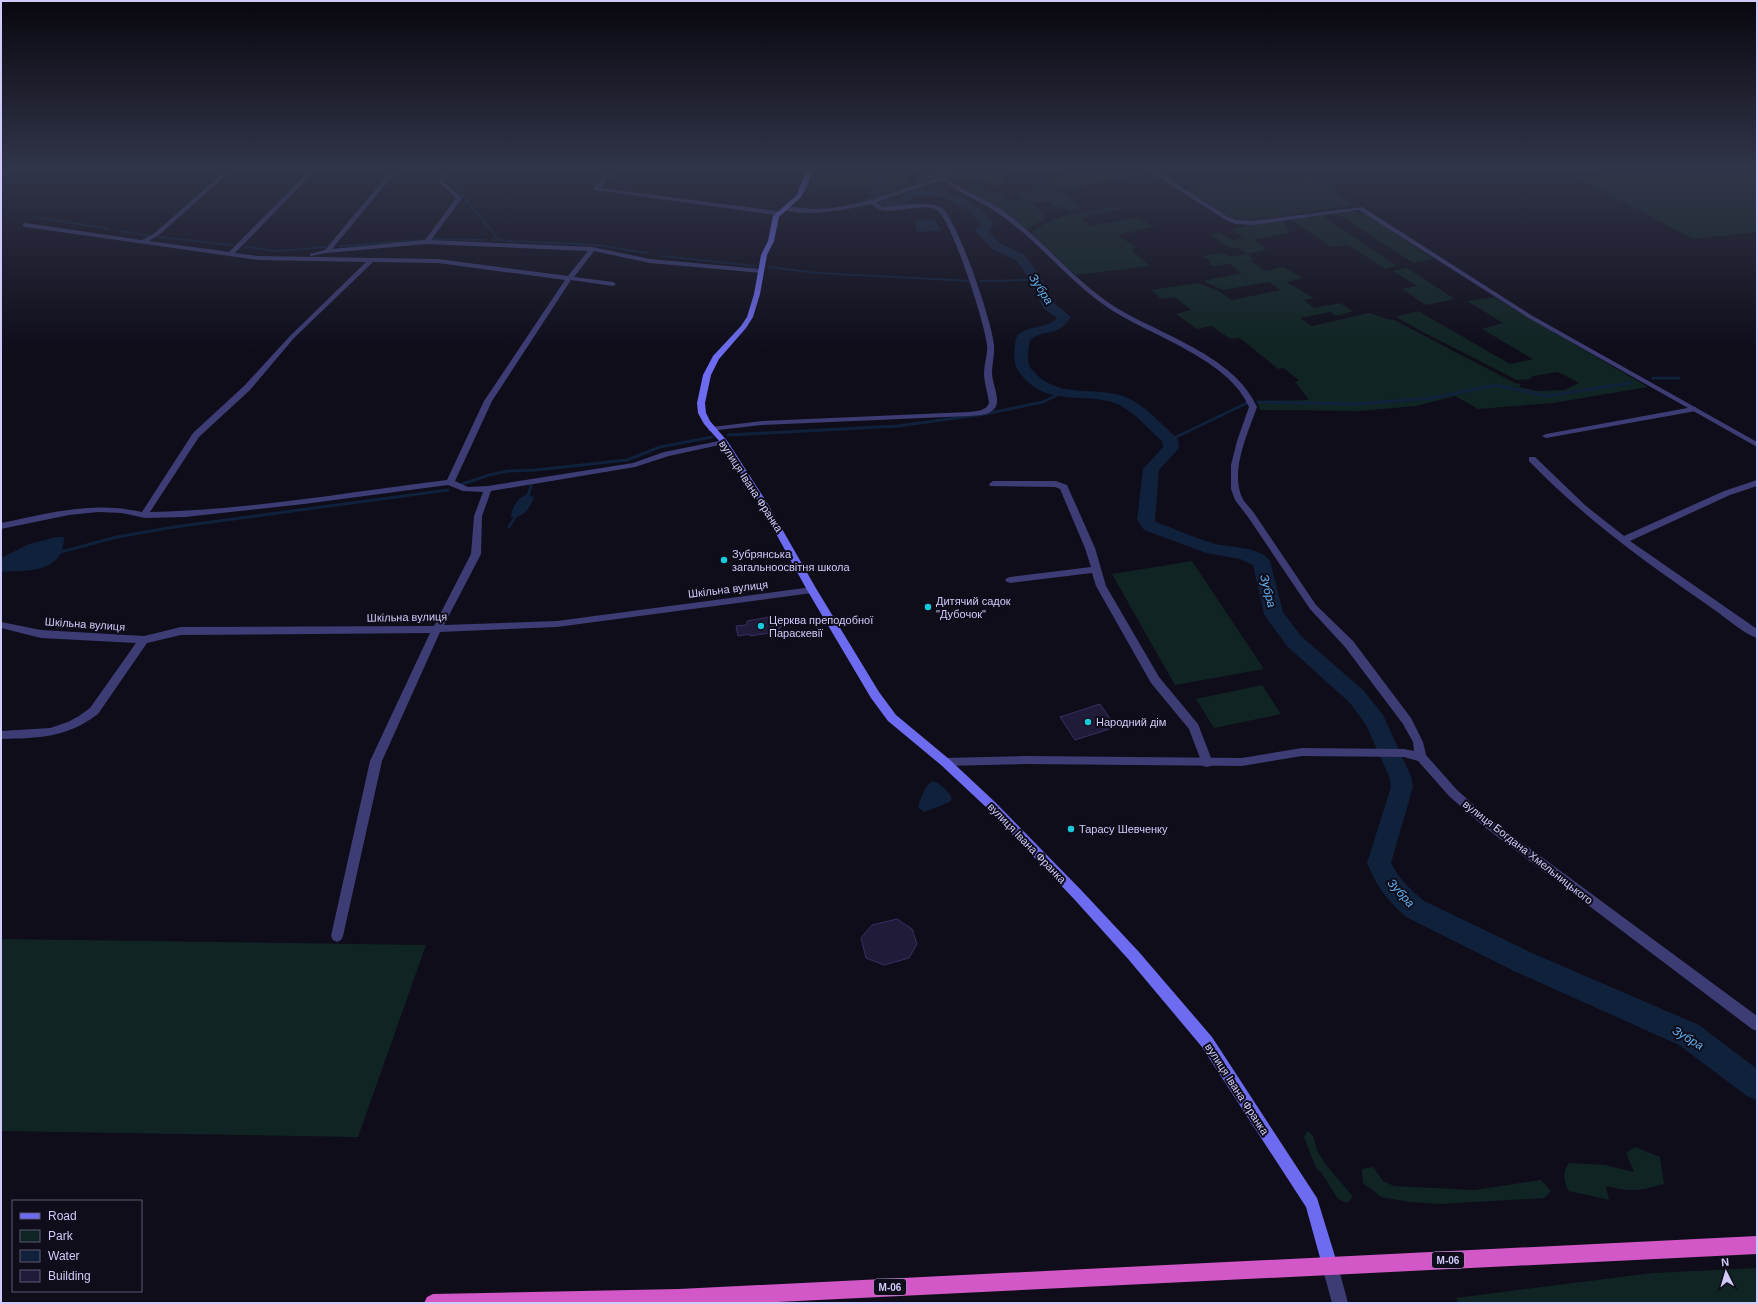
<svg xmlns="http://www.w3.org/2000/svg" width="1758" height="1304" viewBox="0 0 1758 1304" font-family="Helvetica,sans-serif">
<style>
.green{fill:#102423}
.water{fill:#10213c}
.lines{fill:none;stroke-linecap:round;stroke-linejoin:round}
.stream-far1{stroke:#10213c;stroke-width:2}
.stream{stroke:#10213c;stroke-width:3}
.river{fill:#10213c;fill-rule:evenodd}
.building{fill:#201b39;stroke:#392f63}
.minor{fill:#3d3c75;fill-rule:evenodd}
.tertiary{fill:#3d3c75;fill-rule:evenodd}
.secondary{fill:#6d6cf0;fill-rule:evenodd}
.trunk{fill:#d258c7;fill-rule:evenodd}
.poi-dot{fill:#16cadb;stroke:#0f0d1a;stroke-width:1.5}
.labels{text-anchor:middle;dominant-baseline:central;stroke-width:4;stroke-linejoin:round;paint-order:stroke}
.shield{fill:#0f0d1a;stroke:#9692b7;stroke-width:1}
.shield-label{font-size:10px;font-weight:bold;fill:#d0cbfa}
.street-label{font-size:11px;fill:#d0cbfa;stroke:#0f0d1a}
.poi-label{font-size:11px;fill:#d0cbfa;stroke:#0f0d1a;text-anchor:start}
.water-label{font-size:12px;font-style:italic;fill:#63b1f0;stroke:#0f0d1a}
</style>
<rect width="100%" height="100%" fill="#0f0d1a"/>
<!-- green -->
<path class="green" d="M821,168H934L939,177L918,186L915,185L918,175L931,174L929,171L910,172L908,177L909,183L914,187L863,202H860L872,196L869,188L815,190L810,196L817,182Z
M940,168H1032L1001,172L1006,183L988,185L983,178L957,179L945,177Z
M1138,168H1148L1154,173L1109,179L1111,181L1059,188L1046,178Z
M1593,168H1757V232L1693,239L1578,178L1605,175Z
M1298,175L1320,182L1349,203V206L1245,221L1231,218L1186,190L1190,187L1196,186L1250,178L1258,183L1292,179L1304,180Z
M1058,188L1083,208L1069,211L1064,207L1057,208L1048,201L1033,203L1046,218L1027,230L995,206L968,192L970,190L1003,193L1010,201L1021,200L1015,193Z
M1103,208H1125L1081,218L1091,226L1138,217L1153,227L1118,235L1136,248L1132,250L1150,266L1076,275L1032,235L1031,233C1056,215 1073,213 1103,208Z
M1352,211L1367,215L1434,259L1413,263L1340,215L1334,216L1330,214Z
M1323,215L1327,217L1325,218L1397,266L1385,269L1348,245L1331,247L1290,219Z
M1280,220L1284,222L1290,232L1254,240L1267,249L1248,254L1254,260H1250L1265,271L1284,267L1303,278L1286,282L1314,298L1304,300L1314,308L1340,303L1353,311L1336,316L1330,312L1300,318L1312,326L1369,313L1387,319L1394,320L1515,383L1521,384L1519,387L1537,391L1564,390L1579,383L1558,372L1533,376L1530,379L1517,380L1425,333L1396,317L1418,311L1510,364L1533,359L1482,329L1503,323L1467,301L1494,297L1648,387L1553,403L1478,409L1455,396L1416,406L1360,411L1260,410L1257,401L1309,400L1295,382L1299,380L1283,368L1278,369L1240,338L1231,339L1211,326L1197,329L1176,314L1191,310L1175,297L1161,299L1151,290L1198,283L1217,290L1232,300L1280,290L1269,282L1223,290L1203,281L1242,273L1229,264L1213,266L1208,264L1211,262L1203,256L1222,253L1232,257L1247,254L1239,248H1230L1212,236L1211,235L1219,232L1233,240L1244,238L1232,229L1247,225Z
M1407,268L1455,299L1426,305L1402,289L1417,286L1393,271Z
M1192,561L1264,669L1175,685L1112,574Z
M1262,685L1281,714L1214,728L1196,699Z
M1,939L426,945L358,1137L1,1131Z
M1307,1131C1316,1135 1314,1144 1318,1152C1327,1169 1342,1182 1353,1197L1347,1203L1338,1199L1321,1172L1316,1168L1304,1137Z
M1635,1147L1660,1157L1664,1184C1639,1191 1632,1192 1606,1186L1609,1200L1569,1191C1564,1183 1562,1171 1569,1163L1605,1165L1634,1172L1626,1153Z
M1373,1167L1383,1181L1394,1186L1474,1190L1541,1180L1551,1191L1544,1198L1441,1204L1410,1202L1381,1197L1363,1183L1362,1169Z
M1757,1268V1303H1458L1456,1298L1653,1273Z"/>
<!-- water -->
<path class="water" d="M935,219L941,231L917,232L915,220Z
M526,495L534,497C530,508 524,518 511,517C511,509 518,497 526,495Z
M57,537H64C64,574 28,570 1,572V558L29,544Z
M932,781C941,783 947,790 952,798L950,802L924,812L918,807C921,798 924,787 932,781Z"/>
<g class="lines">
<!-- stream-far1 -->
<path class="stream-far1" d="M439,168L493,232L497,240
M847,168L897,172
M35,217L109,229
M120,231L149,236
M158,237L232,245
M433,239L485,240
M492,240L597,245L647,253
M340,246L424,240
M245,247L277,251L326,247
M662,256L755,266
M769,267L817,273L971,281
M981,281L1036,280"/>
<!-- stream -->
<path class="stream" d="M1653,378H1679
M1258,402L1357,404L1432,398L1496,385L1547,396L1630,383
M728,435L898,426L985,414L1043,402L1061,393
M1170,440L1249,402
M462,484L489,475L508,471L536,470L627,460L660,447L712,437
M527,499L531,486
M509,527L517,514
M57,553L117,537L174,527L448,490"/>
<!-- river -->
<path class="river" d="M893,168H906L886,181L881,187C882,194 887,201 894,201C901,196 905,192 913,190C938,185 971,197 987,216C990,220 993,222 993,227L988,231L1000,243L1025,255L1042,280L1054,303L1071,317C1057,338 1046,328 1030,340C1029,348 1026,359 1030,367C1032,370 1035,373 1038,376C1061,397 1095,387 1123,396C1143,403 1160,423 1176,437L1178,440L1179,448L1159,470L1155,520L1156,522C1175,529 1195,538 1215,544C1230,547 1261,547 1270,561L1283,612L1301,636L1364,691L1383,715L1411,776L1413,787L1391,863C1399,879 1411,890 1424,901L1532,953L1699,1025L1757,1069V1100L1747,1096L1679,1045L1514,971L1406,917C1386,899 1378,888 1367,863L1391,787L1389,776L1366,725L1350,703L1287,646L1267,619L1264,614L1253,565L1240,559L1206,553L1144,530L1137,520L1143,469L1163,447L1162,441C1148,429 1133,410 1115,403C1086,393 1052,405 1028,382C1012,367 1013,359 1016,338C1025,324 1046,330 1057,318L1043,308L1030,280L1017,261L992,249L977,233L975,230L981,224C966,204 942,193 917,196C910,197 907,204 902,206C888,213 872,201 869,187L878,177Z"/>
</g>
<!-- building -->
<path class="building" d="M775,616L785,623L776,632L750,636L749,634L738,636L736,626L747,625V621Z
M1100,704L1116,727L1075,740L1060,717Z
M897,919L912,929L917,944L909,958L884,965L866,958L861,938L872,925Z"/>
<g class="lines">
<!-- minor -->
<path class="minor" d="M228,168H234L159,235L149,241L229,252L312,168H318L235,253L258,256L438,259L568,276L588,251L427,244L327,253L310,256V254L325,250L393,168H399L332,249L425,240L456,198L439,182V180L441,179L462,198L431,240L592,247L650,259L761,269L764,271L761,273L650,263L594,251L574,277L613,282L616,284L613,286L571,280L492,401L455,481L468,487L488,486L633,463L664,452L724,440L728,442L724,444L669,456L635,467L491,491L482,516L481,554L444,625L557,621L812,587L817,590L812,593L557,627L440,632L382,761L343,936L341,940L337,942L333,940L331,936L370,761L430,633L181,635L147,643L98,714C66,738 39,738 1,739V731L50,728L68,722L79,716L90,708L136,643L41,638L1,628V622L41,630L144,636L181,627L434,626L471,554L474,516L483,492L463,491L448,485L304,504L185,517L145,518L122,513L98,512L69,515L1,529V523C50,513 92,501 142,512L193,433L244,386L290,336L366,262L258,260L25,227L22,225L25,223L142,240L155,233ZM373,262L438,263L565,280L484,401L447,480C349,492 249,510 150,512L199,437L250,390L294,338Z
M610,168H616L600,188L777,211L780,213L777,215L594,190V188Z
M943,176L945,177V179L876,202L883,207C896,206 933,200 943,209C959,224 992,322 994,345C995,354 992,364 992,373C992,383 1001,400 995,408C989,416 977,415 969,416L762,425L709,431L708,429L712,427L762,421L969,412C977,411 986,411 989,403C988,393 984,383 984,373C984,364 988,354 987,345C985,324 953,224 938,211C927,201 895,214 881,210C878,210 874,206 871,204C852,209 798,219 782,208C786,206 789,207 794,207C806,209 818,209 831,208C870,203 905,188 943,176Z
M1693,407H1696V411L1546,438L1542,436L1546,434Z
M1529,457H1535L1586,506L1624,536L1724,491L1757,480V486L1730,495L1630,541L1757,629V638C1744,634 1721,614 1709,606C1645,562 1583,517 1529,461Z
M993,481H1056L1067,485L1095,548L1106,586L1159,677L1198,724L1213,763L1211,766L1207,767L1203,766L1189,729L1151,683L1096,586L1092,573L1010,583L1007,582L1005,580L1007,578L1010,577L1091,567L1085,548L1060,489L1055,487L990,486L989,484Z"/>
<!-- tertiary -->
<path class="tertiary" d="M934,168H940C953,190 982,196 1002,210C1043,239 1073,280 1115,307C1159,334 1235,356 1257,407C1248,433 1228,475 1244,501C1247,505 1251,509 1254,513L1316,605L1353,641L1411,718L1423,742L1426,755L1457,790L1490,819L1757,1016V1031L1752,1029L1482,825L1449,796L1418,761L1404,757L1302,756L1242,766L1026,764L945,766L941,765L939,762L941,759L945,758L1026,756L1242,758L1302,748L1404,749L1414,751L1413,742L1403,724L1345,647L1310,609L1248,517L1235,500L1231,489V465L1237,441L1249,407C1229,359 1151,336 1110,309C1069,282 1039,241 998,213C977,198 948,191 934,168Z
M1150,168H1156L1161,174L1230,218L1237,220L1252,221L1362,207L1531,315L1757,442V447L1527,317L1359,210L1252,225L1236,224L1226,220L1157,176Z
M1330,1258L1336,1260L1338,1266L1348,1303H1332L1322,1266L1324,1260Z"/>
<!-- secondary -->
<path class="secondary" d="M807,168H813L808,184L801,197L779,217L774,241L767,255L760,294L753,317L746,328L719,359L711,375L705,403L706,413L710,421L728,442L766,501L817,590L879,692L896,715L949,759L995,802L1082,891L1139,952L1212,1037L1317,1198L1338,1266L1336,1272L1330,1274L1324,1272L1306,1207L1202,1047L1129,960L1074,899L987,808L941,765L888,721L871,698L807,590L758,501L721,443L704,424L698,413L697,403L703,375L713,356L741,326L747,317L754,294L761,255L768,241L773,216L797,195Z"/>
<!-- trunk -->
<path class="trunk" d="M1757,1236V1254L758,1303H424L427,1297L433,1294L679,1289Z"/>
</g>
<!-- sky -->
<linearGradient id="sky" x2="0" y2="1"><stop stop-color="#08070e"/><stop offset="0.48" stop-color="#313549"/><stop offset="1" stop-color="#313549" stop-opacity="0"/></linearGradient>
<rect width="1758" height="351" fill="url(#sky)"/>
<!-- markers -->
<g class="poi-dot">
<circle cx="724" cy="560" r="4"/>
<circle cx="928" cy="607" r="4"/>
<circle cx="761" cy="626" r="4"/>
<circle cx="1088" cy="722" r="4"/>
<circle cx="1071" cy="829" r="4"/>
</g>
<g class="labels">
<!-- shield labels -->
<g class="shield">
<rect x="1432" y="1252" width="32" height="16" rx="3"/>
<rect x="874" y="1279" width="32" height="16" rx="3"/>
</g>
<g class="shield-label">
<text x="1448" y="1260">М-06</text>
<text x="890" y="1287">М-06</text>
</g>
<!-- street labels -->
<g class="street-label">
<text transform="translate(751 486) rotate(57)">вулиця Івана Франка</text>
<text transform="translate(728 589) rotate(-7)">Шкільна вулиця</text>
<text transform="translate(407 617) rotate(-1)">Шкільна вулиця</text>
<text transform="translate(85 624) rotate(4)">Шкільна вулиця</text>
<text transform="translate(1027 843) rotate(46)">вулиця Івана Франка</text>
<text transform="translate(1528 852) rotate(38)">вулиця Богдана Хмельницького</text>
<text transform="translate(1237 1089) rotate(57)">вулиця Івана Франка</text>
</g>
<!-- poi labels -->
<g class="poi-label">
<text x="732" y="554">Зубрянська<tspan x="732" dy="13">загальноосвітня школа</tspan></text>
<text x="936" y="601">Дитячий садок<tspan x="936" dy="13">"Дубочок"</tspan></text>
<text x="769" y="620">Церква преподобної<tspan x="769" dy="13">Параскевії</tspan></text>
<text x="1096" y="722">Народний дім</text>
<text x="1079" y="829">Тарасу Шевченку</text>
</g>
<!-- water labels -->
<g class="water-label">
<text transform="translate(1041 289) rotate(57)">Зубра</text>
<text transform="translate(1268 591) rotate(76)">Зубра</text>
<text transform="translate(1401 893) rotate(48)">Зубра</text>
<text transform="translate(1688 1038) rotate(31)">Зубра</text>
</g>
</g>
<!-- border -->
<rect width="1758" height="1304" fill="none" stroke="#d0cbfa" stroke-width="4"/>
<!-- legend -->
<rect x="12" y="1200" width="130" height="92" fill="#0f0d1a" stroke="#5c5974"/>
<rect x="20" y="1213" width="20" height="6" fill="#6d6cf0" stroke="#5c5974"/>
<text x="48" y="1220" font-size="12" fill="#d0cbfa">Road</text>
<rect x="20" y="1230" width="20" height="12" fill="#102423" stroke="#5c5974"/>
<text x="48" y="1240" font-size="12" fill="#d0cbfa">Park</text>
<rect x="20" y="1250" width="20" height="12" fill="#10213c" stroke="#5c5974"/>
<text x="48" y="1260" font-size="12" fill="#d0cbfa">Water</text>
<rect x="20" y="1270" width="20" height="12" fill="#201b39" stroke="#5c5974"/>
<text x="48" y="1280" font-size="12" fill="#d0cbfa">Building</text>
<!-- north arrow -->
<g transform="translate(1726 1272) rotate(355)" stroke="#0f0d1a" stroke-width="3" paint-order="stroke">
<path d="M0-3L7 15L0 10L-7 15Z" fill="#d0cbfa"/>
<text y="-6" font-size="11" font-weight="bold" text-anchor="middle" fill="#d0cbfa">N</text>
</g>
</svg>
